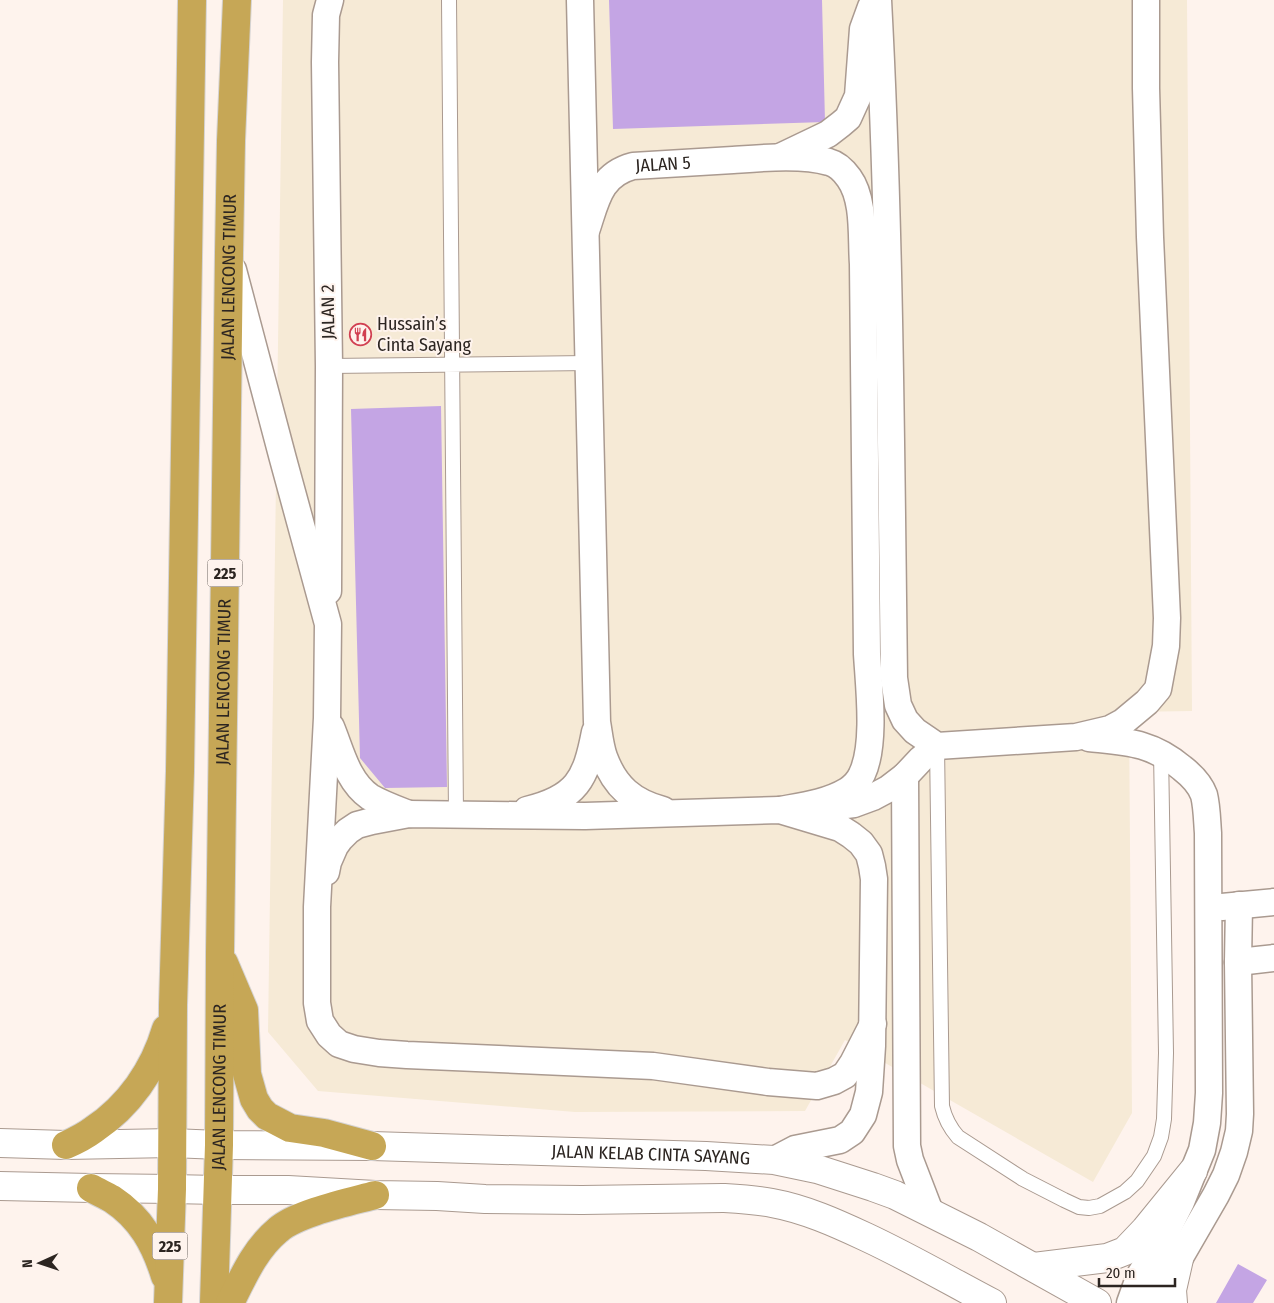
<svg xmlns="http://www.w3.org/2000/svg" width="1274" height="1303" viewBox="0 0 1274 1303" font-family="'Fira Sans Condensed',sans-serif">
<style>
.commercial{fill:#f6ead6}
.building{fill:#c4a5e4}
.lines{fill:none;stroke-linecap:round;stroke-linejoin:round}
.service-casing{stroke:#aa9a90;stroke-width:16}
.minor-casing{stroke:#aa9a90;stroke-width:29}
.tertiary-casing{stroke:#aa9a90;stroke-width:30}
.secondary-casing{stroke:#aa9a90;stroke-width:30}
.trunk-casing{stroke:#d5d3d3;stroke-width:30}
.service{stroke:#fff;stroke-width:14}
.minor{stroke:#fff;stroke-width:26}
.tertiary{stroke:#fff;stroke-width:28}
.secondary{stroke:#fff;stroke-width:28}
.trunk{stroke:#c6a756;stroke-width:28}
.labels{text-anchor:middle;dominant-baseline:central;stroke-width:4;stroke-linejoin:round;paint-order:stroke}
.shield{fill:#fef3ed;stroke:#6b635e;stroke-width:1}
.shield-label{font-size:16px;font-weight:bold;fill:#2c2521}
.street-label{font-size:18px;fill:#2c2521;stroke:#fef3ed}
.poi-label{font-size:18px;fill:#2c2521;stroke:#fef3ed;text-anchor:start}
</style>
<rect width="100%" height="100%" fill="#fef3ed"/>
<!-- commercial -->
<path class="commercial" d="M283,0H1187L1192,711L1129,712L1132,1113L1093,1182L845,1040L805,1111L575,1112L318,1091L268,1032Z"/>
<!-- building -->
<path class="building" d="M609,0H822L825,122L613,129Z
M441,406L447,787L385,788L360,758L351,409Z
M1238,1264L1267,1280L1253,1303H1216Z"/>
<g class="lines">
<defs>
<path id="service" d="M449,0L456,815
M329,366L588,363
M937,746L942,1106C945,1119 950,1128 958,1137L1023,1179L1064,1200L1079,1207L1089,1208L1100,1206L1125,1192L1137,1181L1154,1156L1161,1137L1164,1119L1166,1053L1161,752"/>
<g id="minor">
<path d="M580,0L597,722C599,733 600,746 604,757C615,787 633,802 663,810"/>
<path d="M878,0C890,226 891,452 894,678L898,705L905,720L915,731L937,746L1076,737L1110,729L1123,722L1147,702L1158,689L1166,646L1167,618L1150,237L1146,88V0"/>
<path d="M782,156L828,134L841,124L848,118L858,96L863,29L871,7"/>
<path id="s1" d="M586,231C596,202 599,175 633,166C666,164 700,162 733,160C761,158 802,154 829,162C837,164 844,171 849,178C865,200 861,238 863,264L867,654C869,687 876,745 862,774C859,781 853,787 847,791C827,803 802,806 780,810"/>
<path d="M233,270L283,459L328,624L327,718L317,907V1003L320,1021L329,1035L339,1044L354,1049L379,1053L407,1055L653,1066L768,1082L817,1086L834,1081L845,1075L853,1063L873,1024"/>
<path d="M328,591L329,366L325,62L326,15L330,0"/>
<path d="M331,727C341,751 347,781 370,797C382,804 396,809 409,814"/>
<path d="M1089,738C1127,742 1151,742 1182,768C1191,775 1200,784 1204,795C1207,807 1207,821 1208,833L1209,1093L1207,1123L1202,1150L1181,1202L1161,1242L1140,1275L1130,1303"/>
<path d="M905,776L907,1146L910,1160L930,1212"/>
<path d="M830,807L854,804L873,797L888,789L905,776L921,759L937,746"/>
<path d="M527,810C577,798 586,779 595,732"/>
<path d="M326,872L328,862L335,846L340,839L348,831L357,825L372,821L409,814L585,816L780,810L840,828L851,835L861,843L869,854L872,866L874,879L872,1046L869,1092L863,1115L852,1132L840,1140L795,1149L774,1160"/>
<path d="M1222,907L1274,902"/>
<path d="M1238,962L1274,958"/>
<path d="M1142,1303L1158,1289L1179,1259L1216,1195L1226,1175L1234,1152L1239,1131L1240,1114L1238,962L1239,905"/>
</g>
<path id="tertiary" d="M66,1145L172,1143
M91,1188L172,1189"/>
<g id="secondary">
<path d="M0,1143L66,1145"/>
<path id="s2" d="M172,1143L219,1145L372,1146L706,1156L774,1160L817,1169L873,1187L895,1195L979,1237L1097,1303"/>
<path d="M0,1186L91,1188"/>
<path d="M172,1189L217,1190H288L375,1195L437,1196L485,1199L582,1200L723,1198C739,1199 756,1200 772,1203C805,1209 836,1223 866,1237C909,1257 950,1281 992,1303"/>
<path d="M1034,1267L1107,1258L1125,1251L1145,1230L1193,1171"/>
<path d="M1173,1303L1172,1290L1179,1259"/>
</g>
<g id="trunk">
<path d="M224,963L244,1010L247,1074L254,1099L260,1109L267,1116L290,1128L324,1133L372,1146"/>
<path d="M66,1145C75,1141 85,1136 93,1130C129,1106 154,1070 166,1029"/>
<path d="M91,1188C98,1192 105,1195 112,1199C141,1218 155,1244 165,1276"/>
<path d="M168,1303L172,1189L173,1005L180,771L192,0"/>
<path id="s3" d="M214,1303L219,1145L220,953L229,253L231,141L237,0"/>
<path d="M230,1303C243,1277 255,1249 278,1230C297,1213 349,1202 375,1195"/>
</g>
</defs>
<!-- service casing -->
<use href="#service" class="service-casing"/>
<!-- minor casing -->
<use href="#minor" class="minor-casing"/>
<!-- tertiary casing -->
<use href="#tertiary" class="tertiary-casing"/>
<!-- secondary casing -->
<use href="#secondary" class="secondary-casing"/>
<!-- trunk casing -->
<use href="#trunk" class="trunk-casing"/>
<!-- service -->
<use href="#service" class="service"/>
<!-- minor -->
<use href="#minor" class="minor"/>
<!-- tertiary -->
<use href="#tertiary" class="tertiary"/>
<!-- secondary -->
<use href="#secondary" class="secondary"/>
<!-- trunk -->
<use href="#trunk" class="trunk"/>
</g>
<!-- icons -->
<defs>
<symbol id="restaurant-ring" viewBox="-11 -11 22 22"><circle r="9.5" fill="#fef3ed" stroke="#d14052" stroke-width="1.5"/><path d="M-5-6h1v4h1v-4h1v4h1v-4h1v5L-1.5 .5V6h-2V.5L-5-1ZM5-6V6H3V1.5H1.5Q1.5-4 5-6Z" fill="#d14052"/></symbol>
</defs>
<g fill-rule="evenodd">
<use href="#restaurant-ring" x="348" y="322" width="25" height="25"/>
</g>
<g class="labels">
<!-- shield labels -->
<g class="shield">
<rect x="207.5" y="559.5" width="35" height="27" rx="4"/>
<rect x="152.5" y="1232.5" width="35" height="27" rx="4"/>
</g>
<g class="shield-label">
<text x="225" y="573">225</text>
<text x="170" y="1246">225</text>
</g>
<!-- street labels -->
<g class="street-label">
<text stroke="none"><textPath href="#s1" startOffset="115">JALAN 5</textPath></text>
<text stroke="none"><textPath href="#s3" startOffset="1026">JALAN LENCONG TIMUR</textPath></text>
<text transform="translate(328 312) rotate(-91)">JALAN 2</text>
<text stroke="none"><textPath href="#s3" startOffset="621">JALAN LENCONG TIMUR</textPath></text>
<text stroke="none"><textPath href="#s3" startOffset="216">JALAN LENCONG TIMUR</textPath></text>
<text stroke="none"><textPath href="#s2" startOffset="479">JALAN KELAB CINTA SAYANG</textPath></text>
</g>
<!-- poi labels -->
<g class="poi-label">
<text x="377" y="324">Hussain’s<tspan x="377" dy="21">Cinta Sayang</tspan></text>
</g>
</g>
<!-- north arrow -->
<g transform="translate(40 1263) rotate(267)" stroke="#fef3ed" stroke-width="4" paint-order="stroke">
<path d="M0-4L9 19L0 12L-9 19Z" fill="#2c2521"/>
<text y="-8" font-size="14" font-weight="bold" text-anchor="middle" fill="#2c2521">N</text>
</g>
<!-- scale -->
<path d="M1099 1278v8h76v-8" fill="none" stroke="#2c2521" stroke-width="2.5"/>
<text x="1106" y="1278" font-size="15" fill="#2c2521" stroke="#fef3ed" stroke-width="4" paint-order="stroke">20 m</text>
</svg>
